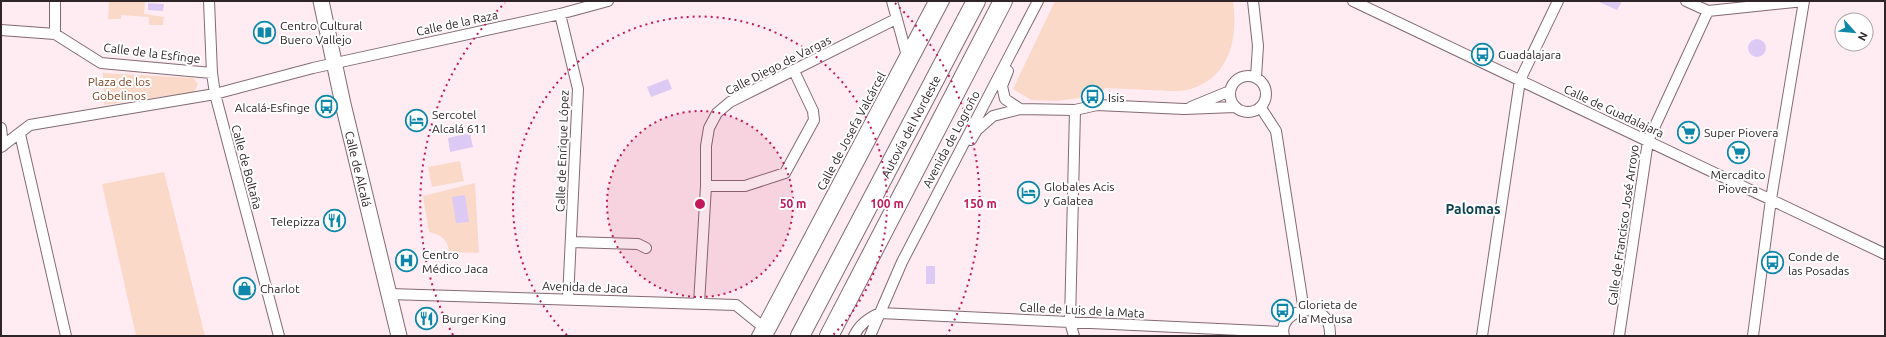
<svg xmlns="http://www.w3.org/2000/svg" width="1886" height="337" viewBox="0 0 1886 337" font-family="Ubuntu,sans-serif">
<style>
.green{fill:#fad9c9}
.water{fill:#dccaf5}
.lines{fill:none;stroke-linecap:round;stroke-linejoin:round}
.street-casing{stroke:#836a72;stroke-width:12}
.primary-casing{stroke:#836a72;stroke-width:17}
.highway-casing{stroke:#836a72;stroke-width:20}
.street{stroke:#fff;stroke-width:10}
.primary{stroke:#fff;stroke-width:15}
.highway{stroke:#fff;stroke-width:18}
.ring{fill:none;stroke:#c2185b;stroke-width:2;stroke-dasharray:2 4}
.labels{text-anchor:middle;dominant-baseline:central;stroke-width:4;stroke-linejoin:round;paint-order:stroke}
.street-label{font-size:12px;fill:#2f2428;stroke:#fff}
.poi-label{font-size:12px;fill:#2f2428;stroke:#fff;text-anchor:start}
.park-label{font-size:12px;fill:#7e4423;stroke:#fff}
.quarter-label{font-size:14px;font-weight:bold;fill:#0d4153;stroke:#fff}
.centre{fill:#c2185b;stroke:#fff;stroke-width:2}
.ring-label{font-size:12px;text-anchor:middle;font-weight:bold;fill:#c2185b;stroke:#fff;stroke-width:4;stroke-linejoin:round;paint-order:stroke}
</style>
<rect width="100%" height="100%" fill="#feecf2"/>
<!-- green -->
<path class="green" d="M109,1H145L144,14L164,17L163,25H149V17L121,15V19H108Z
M1055,1H1233C1238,37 1231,76 1191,89C1177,93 1162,90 1148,90C1134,89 1120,89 1105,88L1100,95L1057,101L1031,100L1013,89Z
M103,73L193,78L198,84L194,92L104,105Z
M460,161L464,181L432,187L428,167Z
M164,172L205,336H136L102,184Z
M475,183L479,253L449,252C448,239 440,234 429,232L423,196Z"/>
<!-- water -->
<path class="water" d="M1597,1H1622L1617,10Z
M148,3L164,4L163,11L148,10Z
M1748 48a9 9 0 1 1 18 0a9 9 0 1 1-18 0Z
M668,79L672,89L651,97L647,87Z
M470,133L473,147L450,152L448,138Z
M465,195L469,222L456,223L452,197Z
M926,266H935V284H926Z"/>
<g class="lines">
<defs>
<path id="street" d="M209,1L212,73L215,94L279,336
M892,1L907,56
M1253,1L1258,46L1256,77
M1353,1L1885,254
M1686,1L1708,11L1804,1
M560,14L578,89L568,299
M1,30L55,34L101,63L212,73
M55,34V1
M1008,71L1002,86L1005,99L1020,109
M1230 94a18 18 0 1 1 36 0a18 18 0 1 1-36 0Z
M1191,107L1230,91
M1261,108L1276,131L1304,311
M1,128L3,146
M20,134L66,336
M971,140L977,130L993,116L1020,109L1075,110L1097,105L1184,109L1235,107
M1,147L30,125L215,94L313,68L560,14L608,1
M706,186H745L785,173L814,120L813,111L794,71
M572,242L638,244L646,248
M389,294L736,305L762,326L768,334
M699,304L706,186V146L709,128L717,113L730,102L896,19
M757,336L934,1
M767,336L944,1
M854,336C859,325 868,318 880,313L1283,332
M870,336L902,262L1038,1
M1074,336L1070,322L1075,110
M1284,336C1276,309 1332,295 1330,336
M1482,336L1520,80L1558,1
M1619,336L1648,141L1708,11
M1753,336L1771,199L1804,1"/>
<g id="primary">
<path id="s1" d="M321,1L343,104L399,336"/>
</g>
<g id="highway">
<path id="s2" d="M800,336L976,1"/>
<path d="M829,336L1003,1"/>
</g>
</defs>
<!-- street casing -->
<use href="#street" class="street-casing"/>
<!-- primary casing -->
<use href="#primary" class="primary-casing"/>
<!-- highway casing -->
<use href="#highway" class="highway-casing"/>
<!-- street -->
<use href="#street" class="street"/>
<!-- primary -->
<use href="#primary" class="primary"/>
<!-- highway -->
<use href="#highway" class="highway"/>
</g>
<!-- distance rings -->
<circle cx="700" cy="204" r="93" fill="#c2185b" fill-opacity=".12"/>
<g class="ring">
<circle cx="700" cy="204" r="93"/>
<path d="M567 335A187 187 0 1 1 833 335"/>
<path d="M453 335A280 280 0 0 1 505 3M895 3A280 280 0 0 1 947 335"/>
</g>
<!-- icons -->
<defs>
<symbol id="library-ring" viewBox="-11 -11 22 22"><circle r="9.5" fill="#fff" stroke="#0e87ab" stroke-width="1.5"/><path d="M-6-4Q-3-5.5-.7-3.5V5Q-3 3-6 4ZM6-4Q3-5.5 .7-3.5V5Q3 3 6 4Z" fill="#0e87ab"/></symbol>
<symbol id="bus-ring" viewBox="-11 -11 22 22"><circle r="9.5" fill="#fff" stroke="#0e87ab" stroke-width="1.5"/><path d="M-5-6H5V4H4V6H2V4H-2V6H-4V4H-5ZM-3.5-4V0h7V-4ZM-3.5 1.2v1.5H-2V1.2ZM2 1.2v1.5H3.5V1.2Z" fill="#0e87ab"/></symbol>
<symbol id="hotel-ring" viewBox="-11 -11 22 22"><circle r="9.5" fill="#fff" stroke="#0e87ab" stroke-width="1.5"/><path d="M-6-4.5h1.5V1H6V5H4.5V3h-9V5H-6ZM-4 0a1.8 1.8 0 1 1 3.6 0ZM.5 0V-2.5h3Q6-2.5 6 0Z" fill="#0e87ab"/></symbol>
<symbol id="supermarket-ring" viewBox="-11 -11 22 22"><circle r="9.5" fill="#fff" stroke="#0e87ab" stroke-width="1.5"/><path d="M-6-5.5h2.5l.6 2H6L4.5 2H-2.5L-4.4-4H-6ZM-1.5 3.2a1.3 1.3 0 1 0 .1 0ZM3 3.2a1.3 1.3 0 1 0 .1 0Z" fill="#0e87ab"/></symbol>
<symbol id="restaurant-ring" viewBox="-11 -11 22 22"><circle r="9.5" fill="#fff" stroke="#0e87ab" stroke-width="1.5"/><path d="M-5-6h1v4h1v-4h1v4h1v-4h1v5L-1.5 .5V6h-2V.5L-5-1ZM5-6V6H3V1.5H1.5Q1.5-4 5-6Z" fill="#0e87ab"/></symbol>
<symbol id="hospital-ring" viewBox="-11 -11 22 22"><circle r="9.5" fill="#fff" stroke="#0e87ab" stroke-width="1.5"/><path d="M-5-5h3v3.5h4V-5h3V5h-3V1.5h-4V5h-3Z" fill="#0e87ab"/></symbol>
<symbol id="shop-ring" viewBox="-11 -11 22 22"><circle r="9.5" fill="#fff" stroke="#0e87ab" stroke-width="1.5"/><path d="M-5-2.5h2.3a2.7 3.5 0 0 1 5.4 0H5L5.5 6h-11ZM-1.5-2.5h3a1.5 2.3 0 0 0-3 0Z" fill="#0e87ab"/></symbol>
</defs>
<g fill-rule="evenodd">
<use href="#library-ring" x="252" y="20" width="25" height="25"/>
<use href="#bus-ring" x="1470" y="42" width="25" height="25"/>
<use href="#bus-ring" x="1080" y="84" width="25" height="25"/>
<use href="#bus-ring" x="314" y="94" width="25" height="25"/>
<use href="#hotel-ring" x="404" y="108" width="25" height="25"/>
<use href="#supermarket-ring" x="1676" y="120" width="25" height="25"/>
<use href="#supermarket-ring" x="1726" y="140" width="25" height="25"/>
<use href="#hotel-ring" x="1016" y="180" width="25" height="25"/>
<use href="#restaurant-ring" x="322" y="208" width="25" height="25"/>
<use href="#hospital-ring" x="394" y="248" width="25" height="25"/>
<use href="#bus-ring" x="1760" y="250" width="25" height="25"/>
<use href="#shop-ring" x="232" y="276" width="25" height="25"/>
<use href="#bus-ring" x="1270" y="298" width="25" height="25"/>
<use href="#restaurant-ring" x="414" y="306" width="25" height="25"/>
</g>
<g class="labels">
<!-- street labels -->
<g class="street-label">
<text transform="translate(457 23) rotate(-12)">Calle de la Raza</text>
<text transform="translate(152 53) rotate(7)">Calle de la Esfinge</text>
<text transform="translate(778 65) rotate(-27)">Calle Diego de Vargas</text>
<text transform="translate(1614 111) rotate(25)">Calle de Guadalajara</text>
<text stroke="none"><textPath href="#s2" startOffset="237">Autovía del Nordeste</textPath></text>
<text transform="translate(851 131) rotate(-62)">Calle de Josefa Valcárcel</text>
<text transform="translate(951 139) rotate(-62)">Avenida de Logroño</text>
<text transform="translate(562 151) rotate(-88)">Calle de Enrique López</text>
<text transform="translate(247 167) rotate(75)">Calle de Boltaña</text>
<text stroke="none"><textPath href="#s1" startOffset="172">Calle de Alcalá</textPath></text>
<text transform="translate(1623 225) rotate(-82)">Calle de Francisco José Arroyo</text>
<text transform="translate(585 287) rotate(2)">Avenida de Jaca</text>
<text transform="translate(1082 310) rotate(3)">Calle de Luis de la Mata</text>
</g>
<!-- poi labels -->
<g class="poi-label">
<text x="280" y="25">Centro Cultural<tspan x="280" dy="14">Buero Vallejo</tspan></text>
<text x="1498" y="54">Guadalajara</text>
<text x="1108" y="97">Isis</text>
<text x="310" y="107" text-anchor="end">Alcalá-Esfinge</text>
<text x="432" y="114">Sercotel<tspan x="432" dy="14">Alcalá 611</tspan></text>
<text x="1704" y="132">Super Piovera</text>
<text x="1738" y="174" text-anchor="middle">Mercadito<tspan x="1738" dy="14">Piovera</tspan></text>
<text x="1044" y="186">Globales Acis<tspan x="1044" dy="14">y Galatea</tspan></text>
<text x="320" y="221" text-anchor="end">Telepizza</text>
<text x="422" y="254">Centro<tspan x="422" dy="14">Médico Jaca</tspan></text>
<text x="1788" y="256">Conde de<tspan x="1788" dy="14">las Posadas</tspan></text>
<text x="260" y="288">Charlot</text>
<text x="1298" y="304">Glorieta de<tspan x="1298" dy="14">la Medusa</tspan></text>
<text x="442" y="318">Burger King</text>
</g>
<!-- park labels -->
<g class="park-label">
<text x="119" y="81">Plaza de los<tspan x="119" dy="14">Gobelinos</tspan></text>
</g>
<!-- quarter labels -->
<g class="quarter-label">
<text x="1473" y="209">Palomas</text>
</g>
</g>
<circle cx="700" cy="204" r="6" class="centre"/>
<g class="ring-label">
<text x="793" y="208">50 m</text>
<text x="887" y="208">100 m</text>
<text x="980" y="208">150 m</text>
</g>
<!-- border -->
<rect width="1886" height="337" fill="none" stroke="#2f2428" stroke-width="4"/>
<!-- north arrow -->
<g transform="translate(1854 32) rotate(117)"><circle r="19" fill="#ffffff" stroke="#aca7a9"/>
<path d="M0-3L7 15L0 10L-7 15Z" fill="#0e87ab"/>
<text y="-6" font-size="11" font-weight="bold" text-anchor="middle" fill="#2f2428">N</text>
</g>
</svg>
